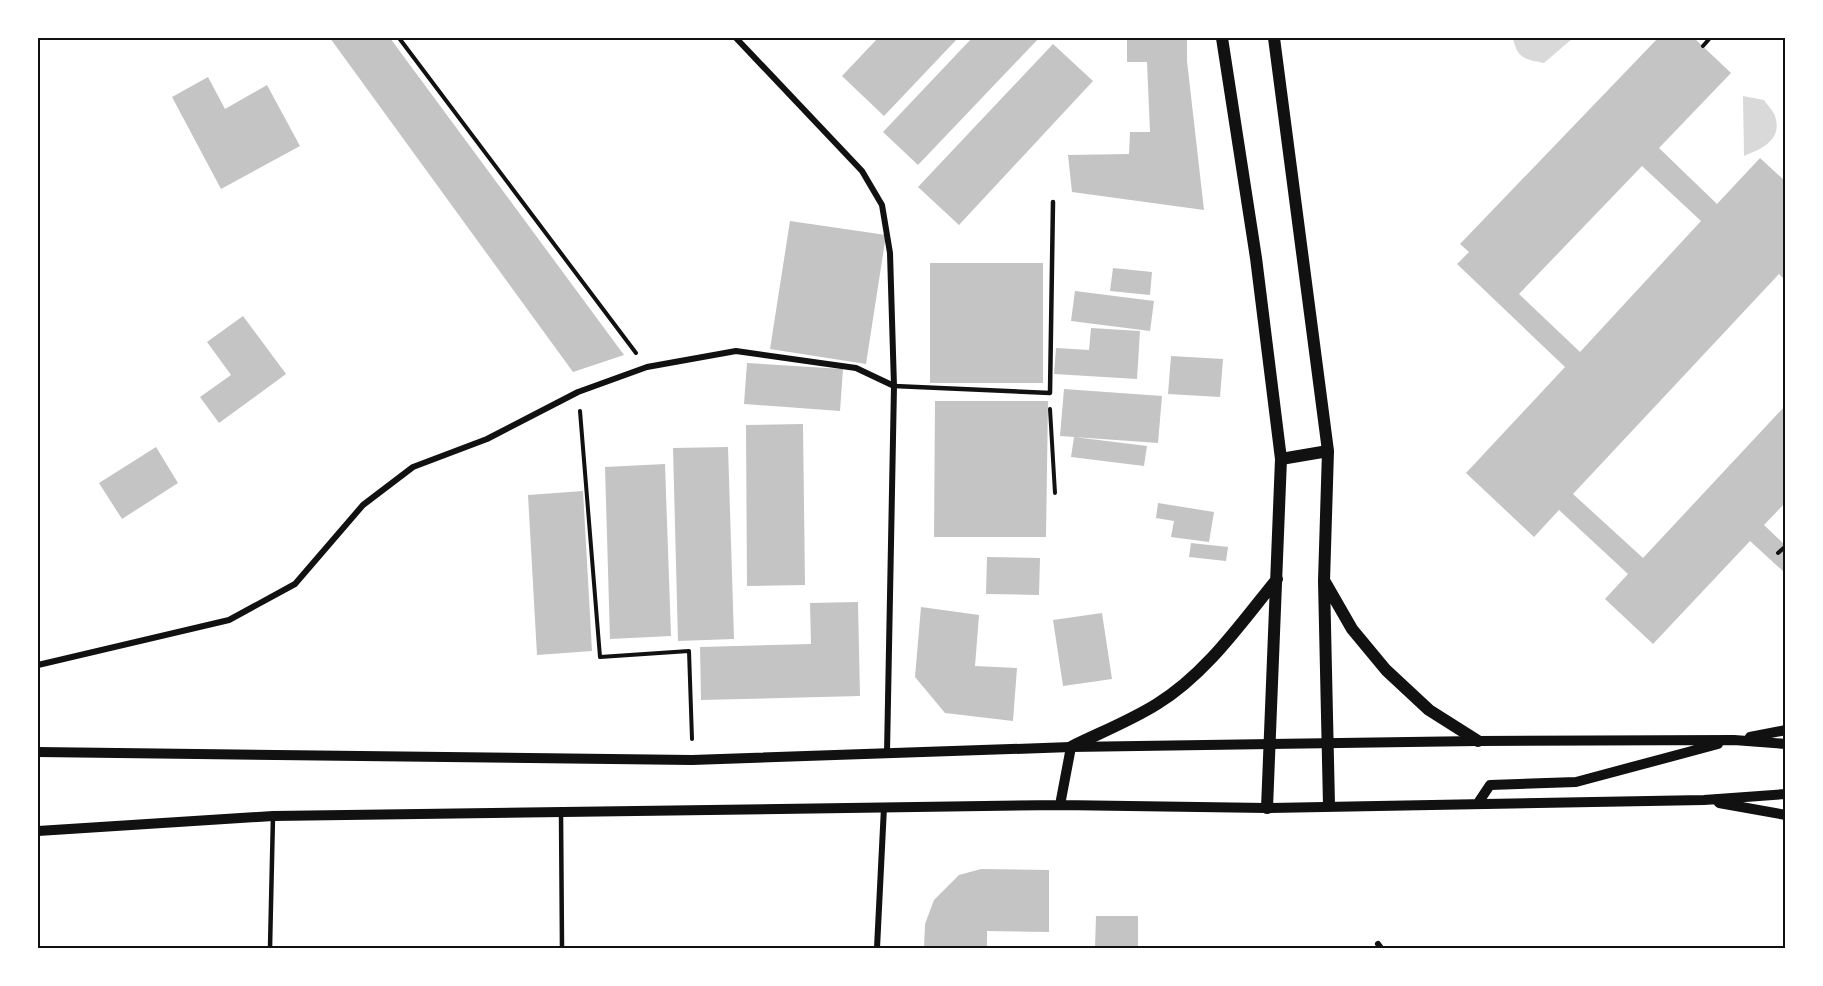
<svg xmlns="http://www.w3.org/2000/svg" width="1823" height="986" viewBox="0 0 1823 986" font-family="'DM Sans',sans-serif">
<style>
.water{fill:#d9d9d9}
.building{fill:#c4c4c4;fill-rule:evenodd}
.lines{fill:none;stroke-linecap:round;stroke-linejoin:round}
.path{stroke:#111;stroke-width:4}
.service{stroke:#111;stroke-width:4.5}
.minor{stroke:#111;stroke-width:6}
.tertiary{stroke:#111;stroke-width:10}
.secondary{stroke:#111;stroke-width:12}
.neatline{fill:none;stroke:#111;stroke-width:2}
</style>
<rect width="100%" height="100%" fill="#fff"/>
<!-- water -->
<path class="water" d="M1513,38H1573L1544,63C1525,60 1517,58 1513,38Z
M1743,96L1764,100C1767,105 1773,110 1775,116C1783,140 1762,149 1744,156Z"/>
<!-- building -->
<path class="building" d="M330,38H390L624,355L573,372Z
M878,38H958L884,116L842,76Z
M972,38H1039L918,165L883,132Z
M1127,38H1187V61L1204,210L1072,192L1068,155L1129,154L1130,132H1150L1147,62H1127Z
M1658,38H1694L1731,73L1659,148L1717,204L1760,158L1785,181V280L1779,274L1573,494L1643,558L1785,406V503L1764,525L1785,545V573L1750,541L1653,644L1605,599L1628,574L1559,510L1534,537L1466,473L1565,367L1457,264L1469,252L1460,244ZM1642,166L1701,221L1580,352L1519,294Z
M1053,44L1093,81L959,225L918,187Z
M208,77L225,109L267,85L300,146L221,189L172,97Z
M790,221L886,235L866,364L770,349Z
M930,263H1043V383H930Z
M1113,268L1152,272L1150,295L1110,291Z
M1075,291L1154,301L1150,331L1071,321Z
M243,316L286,374L219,423L200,397L231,375L207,342Z
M1091,328L1140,331L1137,379L1054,374L1056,348L1089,350Z
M1171,356L1223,359L1220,397L1168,394Z
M747,363L843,369L840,411L744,404Z
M1064,389L1162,396L1158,443L1060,436Z
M935,401H1048L1046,537H934Z
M803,424L805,585L747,586L746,425Z
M1074,437L1147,446L1144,466L1071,457Z
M156,447L178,483L122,519L99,483Z
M728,447L734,639L678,641L673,448Z
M665,464L671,636L610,639L605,467Z
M583,491L592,651L537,655L528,495Z
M1158,503L1214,512L1209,542L1171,537L1174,521L1156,518Z
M1191,543L1228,547L1226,561L1189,557Z
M987,557L1040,558L1039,595L986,594Z
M858,602L860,696L701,700L700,647L811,644L810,603Z
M921,607L979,615L975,666L1017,668L1013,721L945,713L915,677Z
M1102,613L1112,679L1063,686L1053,620Z
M981,869L1049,870V932L987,931V948H924L925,924L934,900L959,875Z
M1096,916H1138V948H1095Z"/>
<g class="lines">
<!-- path -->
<path class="path" d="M399,38L636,353
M1703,46L1710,38
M1050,409L1055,493
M580,411L600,657L689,651L692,739
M1778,553L1786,546"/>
<!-- service -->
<path class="service" d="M894,386L1050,393L1053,202
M561,813L562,948
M270,948L273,816"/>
<!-- minor -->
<path class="minor" d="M736,38L862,171L882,205L890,253L894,386L887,753
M38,665L229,620L295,584L363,505L413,467L487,439L578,392L647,367L736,351L856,368L894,386
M1378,944L1381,948
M877,948L884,807"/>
<!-- tertiary -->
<path class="tertiary" d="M1750,737L1786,730
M38,752L692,760L1071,747L1478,741L1734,740L1786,744
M1478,803L1490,785L1576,782L1718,744
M1719,803L1786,815
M1060,805L1071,747
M38,831L273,816L1060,805L1267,808L1704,800L1786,794"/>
<!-- secondary -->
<path class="secondary" d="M1222,38L1256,258L1281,459L1267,808
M1274,38L1328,451L1324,581L1329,805
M1281,459L1328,451
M1325,582L1352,629L1386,670L1429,710L1478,741
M1071,747C1099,733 1130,721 1157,704C1206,674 1241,623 1277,579"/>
</g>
<!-- border -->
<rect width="1823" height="986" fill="none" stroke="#ffffff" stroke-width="78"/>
<rect x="39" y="39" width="1745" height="908" class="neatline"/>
</svg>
